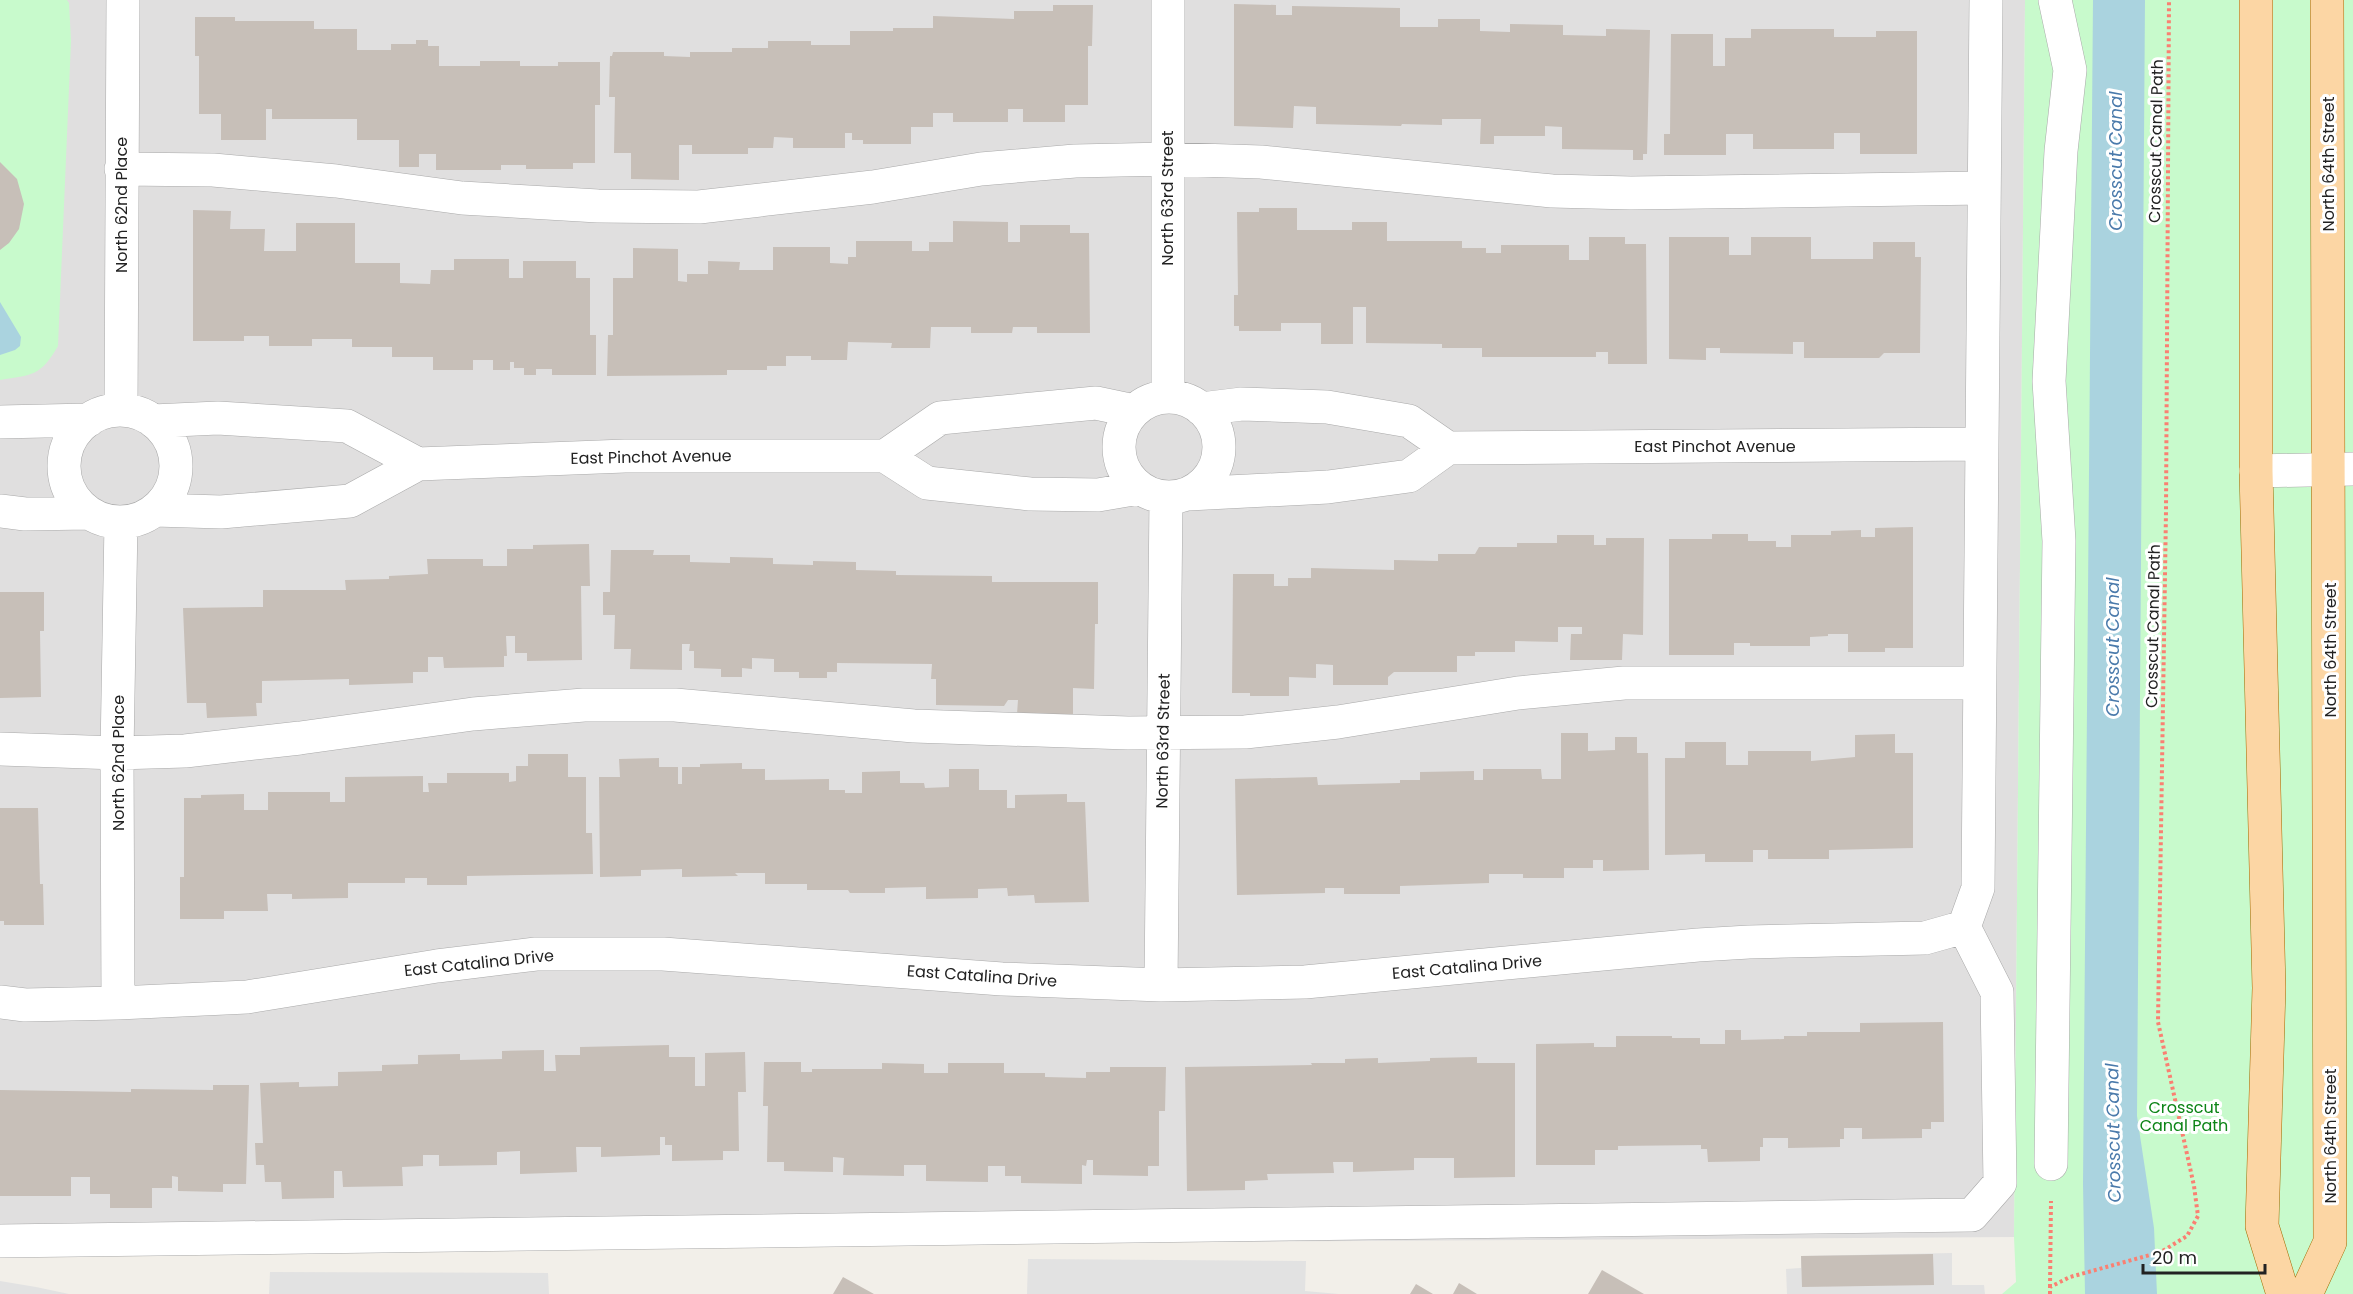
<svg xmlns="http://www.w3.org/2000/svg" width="2353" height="1294" viewBox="0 0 2353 1294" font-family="Poppins,sans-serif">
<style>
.residential{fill:#e0dfdf}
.park{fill:#c8facc}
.parking{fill:#e2e2e2}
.water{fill:#aad3df}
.building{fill:#c7bfb8}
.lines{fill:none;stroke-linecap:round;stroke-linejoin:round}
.minor-casing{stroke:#a9a9a9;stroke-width:34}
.major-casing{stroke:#a06b00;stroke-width:34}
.path{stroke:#fa8072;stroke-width:4;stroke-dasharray:3 3;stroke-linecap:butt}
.minor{stroke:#fff;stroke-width:33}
.major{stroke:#fcd6a4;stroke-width:33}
.labels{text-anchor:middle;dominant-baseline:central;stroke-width:6;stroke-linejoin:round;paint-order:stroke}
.street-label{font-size:16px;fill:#222;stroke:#fff}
.park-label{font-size:16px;fill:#0c8416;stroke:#fff}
.water-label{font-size:18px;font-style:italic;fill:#4a7aab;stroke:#fff}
</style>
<rect width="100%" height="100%" fill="#f2efe9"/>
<!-- residential -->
<path class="residential" d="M0,0H2025L2014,1237L0,1249Z"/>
<!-- park -->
<path class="park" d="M0,0H67L69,3L71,41L58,346C41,376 32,375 0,380Z
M2025,0H2353V1294H2002L2016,1282L2014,1237Z"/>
<!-- parking -->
<path class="parking" d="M1952,1253V1285H1984L1985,1294H1787L1786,1269L1801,1268V1256Z
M1028,1259L1306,1261L1305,1291L1339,1294H1027Z
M270,1272L548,1273L549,1294H269Z
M0,1281L36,1287L69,1294H0Z"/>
<!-- water -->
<path class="water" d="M2093,0H2145L2137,1116L2154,1228L2157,1294H2085L2083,1184Z
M0,302L21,337L20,346L15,350L0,355Z"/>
<!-- building -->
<path class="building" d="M1234,4L1276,5V15H1292V6L1400,8V27H1438V19H1480V31L1510,32V24L1563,25V35L1606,36V29L1650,30L1647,154H1643V160H1633V150L1562,149V127L1545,126V136H1494V144H1480L1481,119H1442V125L1402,124L1401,126L1316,124V107L1294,106L1293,128L1234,126Z
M1053,5H1093L1092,46H1088V105H1065V122H1023V109H1008V122H953V113H933V127H911V144H863V140H852V133H845V148H793V138L774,137L773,148H748V154H692V145H679V180L631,179V153H614L615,97H609L610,56H612L613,52H664V56L690,57V52H732V48H768V41H811V45H850V31H893V28H933V16L1014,19V11H1053Z
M195,17H235V21H314V29H357V50H391V44H416V40H428V46H439V66H480V61H520V66H558V62H600V105H595V163H573V169H526V165H501V170H436V154H419V167H399V140H357V119H272V109H266V140H221V114H199V56H195Z
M1751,29H1834V37H1876V31H1917V154H1860V133H1834V149H1753V134H1726V155H1664V134H1670L1671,34H1713V66H1725V38H1751Z
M0,162L17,179L24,204L19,229L9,243L0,250Z
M1259,208H1297V230H1352V222H1387V241H1462V248H1486V253H1501V245H1569V260H1589V237H1625V244H1646L1647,364H1608V352H1596V357H1482V348H1442V344L1366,343V307H1353V344H1321V323H1281V331H1239V326H1234V295H1238L1237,212H1259Z
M193,210L231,211L230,229H265L264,251H296V223H355V263H400V283L430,284L431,270H454V259H509V278H523V261H576V278H590V335H596V375H552V369H536V375H524V368H514V362H510V370H493V360H473V370H433V357H392V347H352V339H312V346H269V336H244V341H193Z
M953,221L1008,222V242H1020V225H1070V233H1089L1090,333H1037V327H1013L1012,333H971V327H931L930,348H891L892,343L848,342L847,360H811V356H786V366H767V370H727V375L607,376L608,335H613V278H633V248L678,249V281L687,282V274H708V261L740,262L739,270H773V247H830V263L848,264V257H856V241H912V251H929V242H953Z
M1669,237H1729V255H1751V237H1811V259H1873V242H1915V257H1921L1920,353H1884L1879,358H1804V342H1793V354L1720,353V348H1706V360L1669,359Z
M1913,527V648H1885V652H1848V634H1828V636L1810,637V646H1750V643H1734V655H1669V539H1712V534H1748V541H1776V547H1791V535H1831V531L1861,530V537H1875V528Z
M1557,535H1594V545H1606V538H1644L1643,635L1623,634L1622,660H1570L1571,634H1582V627H1558V642L1515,641V652H1475V656H1457V672H1394L1388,677V685H1333V665L1316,664V678L1289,677V696H1250V693H1232L1233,574H1274V586H1288V578H1311V568L1394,570V560L1438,561V554H1475L1479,547H1517V543H1557Z
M589,544L590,586H581L582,660L527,661V653H515V636H506L507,656H504V667L444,668L443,657H428V672H413V683L349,685V679L262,681V703H256L257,716L207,718L206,703H187L183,608L263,607V590H346L345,580L389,579V576L428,574L427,559H483V566H507V549H533V545Z
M611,550H654L653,555H690V562L730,563V557L773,558V564L813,565V561L856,562V570L896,571V575L992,576V582H1098V624H1095L1094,689L1073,688V714H1017L1018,700H1008L1004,706L936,705V679H931L932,664L837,663V672H827V678H799V672H774V659L752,658V669L742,668V677H721V669L694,668V651H689L690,644H682V670L630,669L631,649H614L615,615H603V592H610Z
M0,592H44V631H40L41,697L0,698Z
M1561,733H1588V751L1615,750V737H1637V753H1648L1649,870L1603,871V860H1593V868H1564V878H1523V874H1489V883L1400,886V894H1344V888H1325V893L1237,895L1235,779L1317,777L1318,785L1400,783V780H1420V772L1474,771V780H1483V769H1541L1542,779H1561Z
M1895,734V753H1913V848L1829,850V859H1768V850H1753V862H1705V854L1665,855V758H1685V742H1726V765H1748V751H1811V761L1855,757V735Z
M528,754H568V777H586V833H592L593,874L467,876V885H427V878H405V883H348V898L292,899V894H267L268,911H224V919H180V877H184V798H201V795L244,794V810H268V792H330V802H345V777L423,776V792H429L428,783H447V773H509V782L516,781V766H528Z
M659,758V767H678V784H682V767H700V764L742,763V769H765V780L829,779V790H845V793H862V772L900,771V783H924L925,788L949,787V769H979V790H1007V808H1015V795L1067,794V802H1085L1089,902L1035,903L1034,895L1008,896L1007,888L978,889V898L926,899V887L885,888V893H850L848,890H807V884H765V873H735L738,876L682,877V869L641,870V876L600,877L599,777H620L619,759Z
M0,808H38L40,884H43L44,925H4V921H0Z
M1943,1022L1944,1122H1931V1129H1922V1138L1862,1139V1128H1844V1139H1840V1147L1788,1148V1138H1763V1147H1760V1161L1708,1162L1707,1149H1701V1145L1618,1146V1150H1595V1165H1536V1044L1594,1043V1047H1616V1036H1672V1038H1700V1044H1725V1030H1741V1040L1784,1039V1036H1807V1032H1860V1023Z
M669,1045V1057H695V1086H705V1053L745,1052L746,1092H738L739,1151H723V1160L672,1161V1145H665V1137H660V1155L601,1157V1147H576L577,1172L520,1174V1151L497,1152V1165L439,1166V1155H423V1166L402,1167L403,1186L343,1187L342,1171H334V1198L282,1199L281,1182H265L264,1165H256L255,1143H263L260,1083L299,1082V1087L338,1086V1072L382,1071V1065L418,1064V1055L460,1054V1060L502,1059V1051L544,1050V1071H556L555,1055H580V1047Z
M1477,1057V1063H1515V1177L1454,1178V1158H1414V1170L1353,1172V1162H1333L1334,1173L1267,1174L1268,1180L1245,1181V1190L1187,1191L1185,1067L1312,1065L1311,1063H1345V1059L1378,1058V1063L1430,1061V1058Z
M764,1062H801V1072H812V1069H882V1063L924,1064V1073H948V1063H1004V1073H1045V1077L1086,1078V1072H1110V1067H1166L1165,1111H1159V1166H1148V1176L1093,1175V1160H1087L1086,1166L1082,1165V1184L1021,1183V1176H1005V1166H988V1182L926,1181V1165H904V1176L843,1175L844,1158L833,1157V1172L784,1171V1162H767L768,1106H763Z
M213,1085H249L246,1184H223V1192L178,1191V1177L172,1176V1188H152V1208H110V1194H90V1177H71V1196H0V1090L131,1092V1089L213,1090Z
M1933,1254L1934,1285L1802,1287L1801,1256Z
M1602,1270L1644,1294H1588Z
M843,1277L874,1294H833Z
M1459,1283L1477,1294H1453Z
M1416,1284L1433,1294H1410Z"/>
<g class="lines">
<defs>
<path id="minor" d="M1168,0V397
M121,169L213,170L336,181L462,198L598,206L699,207L873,187L981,169L1075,161L1167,159L1261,162L1552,191L1631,193L1984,188
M1119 447a50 50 0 1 1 100 0a50 50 0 1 1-100 0Z
M1201,409L1242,404L1327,407L1409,421L1448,448L1981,444
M121,410L123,0
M64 466a56 56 0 1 1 112 0a56 56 0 1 1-112 0Z
M153,421L218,418L347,426L418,464
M0,422L89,420
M885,456L940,418L1096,403L1134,411
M2256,471L2353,469
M1188,494L1328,487L1409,476L1448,448
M155,510L221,512L350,501L418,464L625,456H885L927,483L1030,494L1098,495L1139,488
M0,511L25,514L89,513
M0,749L117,753L185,751L300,738L473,714L584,705H675L914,726L1128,733L1245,732L1338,722L1518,693L1624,683H1979
M1964,927L1978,888L1986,0
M1161,985L1166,498
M0,1002L25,1005L118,1003L247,997L437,966L536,954H663L1002,979L1161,985L1305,982L1698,945L1749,942L1925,938L1964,927
M118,1003L117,753L121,522
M2051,1164L2059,541L2049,381L2061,151L2070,70L2055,0
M0,1241L1972,1215L2000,1183L1997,992L1964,927"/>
<path id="major" d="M2256,0V471L2269,988L2262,1226L2283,1294
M2306,1294L2330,1242L2327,0"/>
</defs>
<!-- minor casing -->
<use href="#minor" class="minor-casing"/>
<!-- major casing -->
<use href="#major" class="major-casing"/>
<!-- path -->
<path class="path" d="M2050,1287L2051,1201
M2050,1294V1287L2070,1277L2161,1252L2187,1236L2198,1216L2194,1186L2158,1022L2166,511L2169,0"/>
<!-- minor -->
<use href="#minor" class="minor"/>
<!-- major -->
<use href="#major" class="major"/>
</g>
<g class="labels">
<!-- street labels -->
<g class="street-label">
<text transform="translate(2156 141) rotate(-89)">Crosscut Canal Path</text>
<text transform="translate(2328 164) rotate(-90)">North 64th Street</text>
<text transform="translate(1167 198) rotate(-90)">North 63rd Street</text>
<text transform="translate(121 205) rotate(-90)">North 62nd Place</text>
<text x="1715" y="446">East Pinchot Avenue</text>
<text transform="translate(651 457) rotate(-1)">East Pinchot Avenue</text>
<text transform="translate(2153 626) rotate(-89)">Crosscut Canal Path</text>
<text transform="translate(2330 650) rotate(-90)">North 64th Street</text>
<text transform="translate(1163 741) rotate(-89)">North 63rd Street</text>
<text transform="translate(118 763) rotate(-90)">North 62nd Place</text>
<text transform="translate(479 963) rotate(-6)">East Catalina Drive</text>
<text transform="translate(1467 967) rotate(-5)">East Catalina Drive</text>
<text transform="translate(982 976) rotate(4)">East Catalina Drive</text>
<text transform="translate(2330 1136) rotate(-90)">North 64th Street</text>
</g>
<!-- park labels -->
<g class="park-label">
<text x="2184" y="1107">Crosscut<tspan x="2184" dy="18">Canal Path</tspan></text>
</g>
<!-- water labels -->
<g class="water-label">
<text transform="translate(2115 161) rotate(-90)">Crosscut Canal</text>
<text transform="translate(2112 647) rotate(-90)">Crosscut Canal</text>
<text transform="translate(2113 1133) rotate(-91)">Crosscut Canal</text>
</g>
</g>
<!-- scale -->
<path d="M2143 1264v9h122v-9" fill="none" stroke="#222222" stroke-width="3"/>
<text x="2152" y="1264" font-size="18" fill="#222222" stroke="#ffffff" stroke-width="4.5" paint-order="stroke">20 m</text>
</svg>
